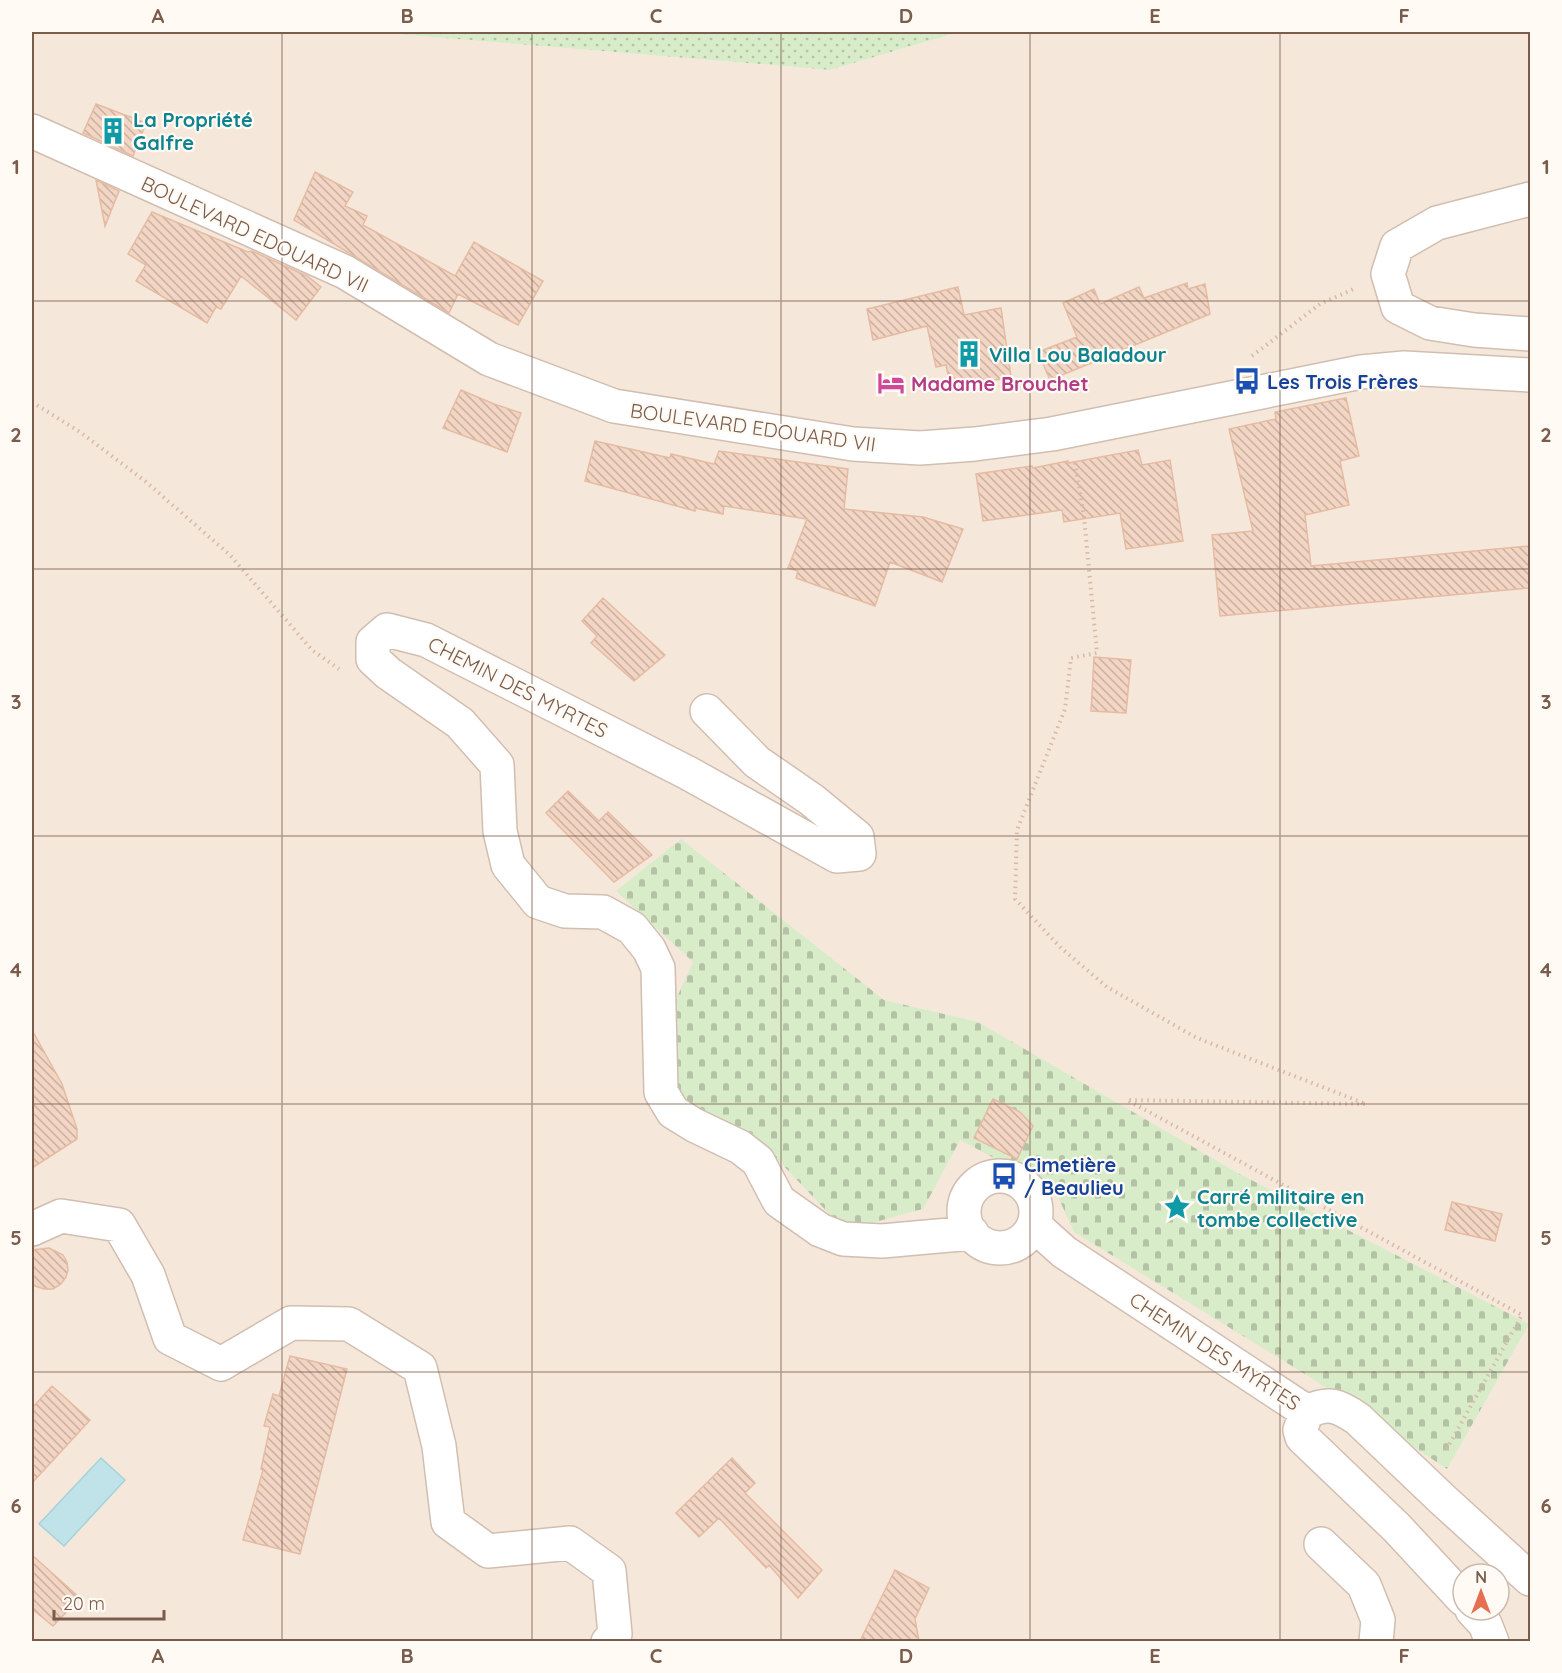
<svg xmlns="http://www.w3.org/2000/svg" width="1562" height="1673" viewBox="0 0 1562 1673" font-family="Quicksand,sans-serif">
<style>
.residential{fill:#f5e8da;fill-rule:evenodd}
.grass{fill:url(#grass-dots)}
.cemetery{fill:url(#cemetery-stones)}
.water{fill:#bfe3e8;stroke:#a5d3da;stroke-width:1.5}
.building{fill:url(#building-back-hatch);stroke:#e6bba3;stroke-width:1.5}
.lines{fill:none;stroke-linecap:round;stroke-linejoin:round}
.minor-casing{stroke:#d1beb0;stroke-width:36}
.path{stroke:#d9b8a5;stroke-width:4;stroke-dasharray:1.5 4.5;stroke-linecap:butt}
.minor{stroke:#fff;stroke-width:33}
.grid{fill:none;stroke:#7a5c4d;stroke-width:1.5;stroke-opacity:0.55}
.labels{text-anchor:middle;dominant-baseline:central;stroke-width:4.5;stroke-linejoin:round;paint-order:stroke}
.culture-label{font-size:20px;font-weight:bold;fill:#0d838f;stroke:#fffaf3;text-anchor:start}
.street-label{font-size:20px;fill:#7a5c4d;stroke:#fffaf3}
.transit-label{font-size:20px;font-weight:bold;fill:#164399;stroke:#fffaf3;text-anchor:start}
.hotel-label{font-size:20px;font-weight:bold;fill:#b23c85;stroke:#fffaf3;text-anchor:start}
.neatline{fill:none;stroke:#7a5c4d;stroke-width:2}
.grid-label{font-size:20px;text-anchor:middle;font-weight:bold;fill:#7a5c4d}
</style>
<defs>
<pattern id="grass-dots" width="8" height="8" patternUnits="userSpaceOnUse" patternTransform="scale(1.5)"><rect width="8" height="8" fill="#d8ecc9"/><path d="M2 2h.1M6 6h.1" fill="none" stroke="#b4c2a5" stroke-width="1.8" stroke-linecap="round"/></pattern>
<pattern id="cemetery-stones" width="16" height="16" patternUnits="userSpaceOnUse" patternTransform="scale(1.5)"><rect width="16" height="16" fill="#d8ecc9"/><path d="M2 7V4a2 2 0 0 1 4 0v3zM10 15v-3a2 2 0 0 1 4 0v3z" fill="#b4c2a5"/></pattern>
<pattern id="building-back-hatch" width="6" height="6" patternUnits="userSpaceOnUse" patternTransform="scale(1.5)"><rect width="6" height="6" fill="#f3d5c3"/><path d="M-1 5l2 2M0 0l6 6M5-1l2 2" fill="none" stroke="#cab0a1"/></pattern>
</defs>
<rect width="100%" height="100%" fill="#fdf6ec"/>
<!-- residential -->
<path class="residential" d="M32,32H372L830,70L959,32H1530V1641L32,1642ZM1463,1574H1499V1610H1463Z"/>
<!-- grass -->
<path class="grass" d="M372,32H959L830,70Z"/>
<!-- cemetery -->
<path class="cemetery" d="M681,839L884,1000L978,1022L1236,1172L1529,1324L1447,1469L1313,1379L1074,1232L1055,1190L960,1140L923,1209L857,1227L836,1221L761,1142L697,1109L676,1090L674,1004L693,962L616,891Z"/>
<!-- water -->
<path class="water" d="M101,1458L125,1480L64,1546L39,1524Z"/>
<!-- building -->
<path class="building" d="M96,104L146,123L133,156L83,133Z
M315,172L353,192L345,206L367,216L363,225L455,276L474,242L543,281L518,325L458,294L449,313L294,220Z
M96,180L119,191L105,226Z
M152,212L248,252L252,251L307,276L321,287L296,320L241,276L221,309L216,307L207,323L136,281L146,265L128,254Z
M1187,283L1188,289L1205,284L1210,314L1050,380L1038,352L1077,337L1063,303L1094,289L1100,304L1139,287L1144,298Z
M958,287L964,315L1001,308L1011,377L951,389L946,365L936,367L927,326L873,340L867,309Z
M461,390L494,404L521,413L507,452L443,428Z
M1346,398L1359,456L1340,461L1349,505L1305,515L1311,566L1530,546V588L1220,616L1212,535L1253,531L1229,429L1276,419L1275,412Z
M595,441L670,458L671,454L714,464L719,451L848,469L844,509L923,517L963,529L942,582L890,562L875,606L796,578L798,571L788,568L807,519L724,506L723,514L695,508V511L585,481Z
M1138,450L1142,465L1170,460L1183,541L1126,549L1120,513L1064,522L1062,510L983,521L976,474L1032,466L1033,468L1068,461V463Z
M603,598L665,655L634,681L591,643L597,636L582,621Z
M1094,657L1131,660L1126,713L1091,711Z
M568,791L599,821L608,812L652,855L614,882L546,813Z
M32,1030L62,1084L77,1129V1139L32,1168Z
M993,1099L1020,1112L1033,1126L1017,1159L974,1138Z
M1452,1202L1502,1214L1495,1241L1445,1230Z
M49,1248L63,1255L67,1262L68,1270L66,1277L61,1284L53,1289H44L32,1285V1250Z
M290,1356L347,1369L300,1554L243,1540L263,1470L261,1469L270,1427L264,1426L273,1394L279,1396Z
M52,1386L90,1420L32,1483V1408Z
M732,1458L755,1483L745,1493L822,1570L798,1598L769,1565L766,1568L719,1518L699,1537L676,1513Z
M32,1555L80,1598L53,1626L32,1609Z
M895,1570L929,1588L915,1619L919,1641H860Z"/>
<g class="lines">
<defs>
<path id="minor" d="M32,131L345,272L489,359L614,406L853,444L920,448L975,444L1052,434L1361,372L1404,368L1530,375
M1530,199L1437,223L1397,246L1388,274L1398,307L1430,323L1474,330L1530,334
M707,711L757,762L812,800L857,837L859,854L837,856L688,773L426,640L387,630L373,642V659L388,673L460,723L497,765L500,831L508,865L538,902L565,911L603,912L632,928L649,949L658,968L661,1092L673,1112L694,1125L740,1147L758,1161L779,1201L820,1230L843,1239L882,1241L972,1233
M964 1212a36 36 0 1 1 72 0a36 36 0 1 1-72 0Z
M1034,1225L1064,1252L1307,1412C1329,1401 1339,1406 1358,1419L1442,1499L1530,1579
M32,1229L61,1216L119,1225L148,1275L170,1338L221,1364L291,1323L349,1324L420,1368L439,1446L448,1522L488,1551L570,1543L609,1571L615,1634L608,1642
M1307,1412L1300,1430L1302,1437L1397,1528L1463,1599
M1321,1544L1364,1585L1378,1620L1376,1642
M1472,1610L1485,1624L1492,1642"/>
</defs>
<!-- minor casing -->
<use href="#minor" class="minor-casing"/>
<!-- path -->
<path class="path" d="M1252,356L1320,304L1356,288
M32,402L80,432L145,481L230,555L312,650L339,669
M1075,463L1084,517L1097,653L1071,658L1065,709L1017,830L1015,899L1061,948L1107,987L1197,1038L1366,1104L1127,1100L1522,1315L1445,1452"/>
<!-- minor -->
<use href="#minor" class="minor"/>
</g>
<!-- grid -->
<path class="grid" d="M282,32V1642M532,32V1642M781,32V1642M1030,32V1642M1280,32V1642M32,301H1530M32,569H1530M32,836H1530M32,1104H1530M32,1372H1530"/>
<!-- icons -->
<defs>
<symbol id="building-bare" viewBox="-9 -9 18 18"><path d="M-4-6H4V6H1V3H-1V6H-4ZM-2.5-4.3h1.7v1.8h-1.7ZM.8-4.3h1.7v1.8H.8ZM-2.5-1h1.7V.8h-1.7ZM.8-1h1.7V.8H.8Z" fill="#0f9aa8" stroke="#fffaf3" stroke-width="2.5" paint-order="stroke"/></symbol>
<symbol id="bus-bare" viewBox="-9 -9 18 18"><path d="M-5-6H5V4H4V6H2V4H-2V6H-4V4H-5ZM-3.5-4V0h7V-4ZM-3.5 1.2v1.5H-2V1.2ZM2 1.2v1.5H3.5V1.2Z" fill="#1a4fb4" stroke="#fffaf3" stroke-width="2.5" paint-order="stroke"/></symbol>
<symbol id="hotel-bare" viewBox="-9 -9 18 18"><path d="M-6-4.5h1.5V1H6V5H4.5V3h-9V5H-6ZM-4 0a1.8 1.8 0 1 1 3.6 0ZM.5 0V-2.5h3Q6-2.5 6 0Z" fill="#d1479c" stroke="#fffaf3" stroke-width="2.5" paint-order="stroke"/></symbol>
<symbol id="sight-bare" viewBox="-9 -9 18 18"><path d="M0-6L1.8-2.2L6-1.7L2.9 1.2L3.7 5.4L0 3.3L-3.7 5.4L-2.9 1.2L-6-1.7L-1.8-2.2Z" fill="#0f9aa8" stroke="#fffaf3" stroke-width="2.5" paint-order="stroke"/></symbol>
</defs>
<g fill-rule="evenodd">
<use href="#building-bare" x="94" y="112" width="38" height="38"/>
<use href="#building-bare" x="950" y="335" width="38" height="38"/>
<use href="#bus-bare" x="1228" y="362" width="38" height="38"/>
<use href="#hotel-bare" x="872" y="364" width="38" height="38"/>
<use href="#bus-bare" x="985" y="1157" width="38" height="38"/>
<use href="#sight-bare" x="1158" y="1188" width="38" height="38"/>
</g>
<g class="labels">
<!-- culture labels -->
<g class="culture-label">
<text x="133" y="119">La Propriété<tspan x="133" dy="23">Galfre</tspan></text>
<text x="989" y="354">Villa Lou Baladour</text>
<text x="1197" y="1196">Carré militaire en<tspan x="1197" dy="23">tombe collective</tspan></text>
</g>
<!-- street labels -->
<g class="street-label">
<text transform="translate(255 234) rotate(25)">BOULEVARD EDOUARD VII</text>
<text transform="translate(753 427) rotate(8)">BOULEVARD EDOUARD VII</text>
<text transform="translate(518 687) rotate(27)">CHEMIN DES MYRTES</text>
<text transform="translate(1215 1351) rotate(33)">CHEMIN DES MYRTES</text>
</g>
<!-- transit labels -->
<g class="transit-label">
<text x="1267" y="381">Les Trois Frères</text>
<text x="1024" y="1164">Cimetière<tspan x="1024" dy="23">/ Beaulieu</tspan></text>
</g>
<!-- hotel labels -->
<g class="hotel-label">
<text x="911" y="383">Madame Brouchet</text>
</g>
</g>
<!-- border -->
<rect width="1562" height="1673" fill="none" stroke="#fffaf3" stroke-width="66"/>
<!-- north arrow -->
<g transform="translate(1481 1592)"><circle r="28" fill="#fffaf3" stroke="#cabbb1" stroke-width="1.5"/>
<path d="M0-4.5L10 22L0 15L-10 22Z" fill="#e76f51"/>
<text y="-9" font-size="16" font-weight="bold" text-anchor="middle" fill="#7a5c4d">N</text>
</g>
<!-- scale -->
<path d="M54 1610v9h110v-9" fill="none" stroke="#7a5c4d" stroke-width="3"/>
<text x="63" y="1610" font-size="18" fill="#7a5c4d" stroke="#fffaf3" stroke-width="4.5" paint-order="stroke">20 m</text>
<rect x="33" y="33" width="1496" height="1607" class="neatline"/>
<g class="grid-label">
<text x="158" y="23">A</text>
<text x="407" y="23">B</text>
<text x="656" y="23">C</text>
<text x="906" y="23">D</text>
<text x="1155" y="23">E</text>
<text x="1404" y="23">F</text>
<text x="16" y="174">1</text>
<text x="1546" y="174">1</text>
<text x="16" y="442">2</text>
<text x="1546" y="442">2</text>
<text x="16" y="709">3</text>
<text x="1546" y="709">3</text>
<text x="16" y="977">4</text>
<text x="1546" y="977">4</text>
<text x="16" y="1245">5</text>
<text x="1546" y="1245">5</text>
<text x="16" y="1513">6</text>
<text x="1546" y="1513">6</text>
<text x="158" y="1663">A</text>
<text x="407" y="1663">B</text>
<text x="656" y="1663">C</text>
<text x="906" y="1663">D</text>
<text x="1155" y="1663">E</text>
<text x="1404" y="1663">F</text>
</g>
</svg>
